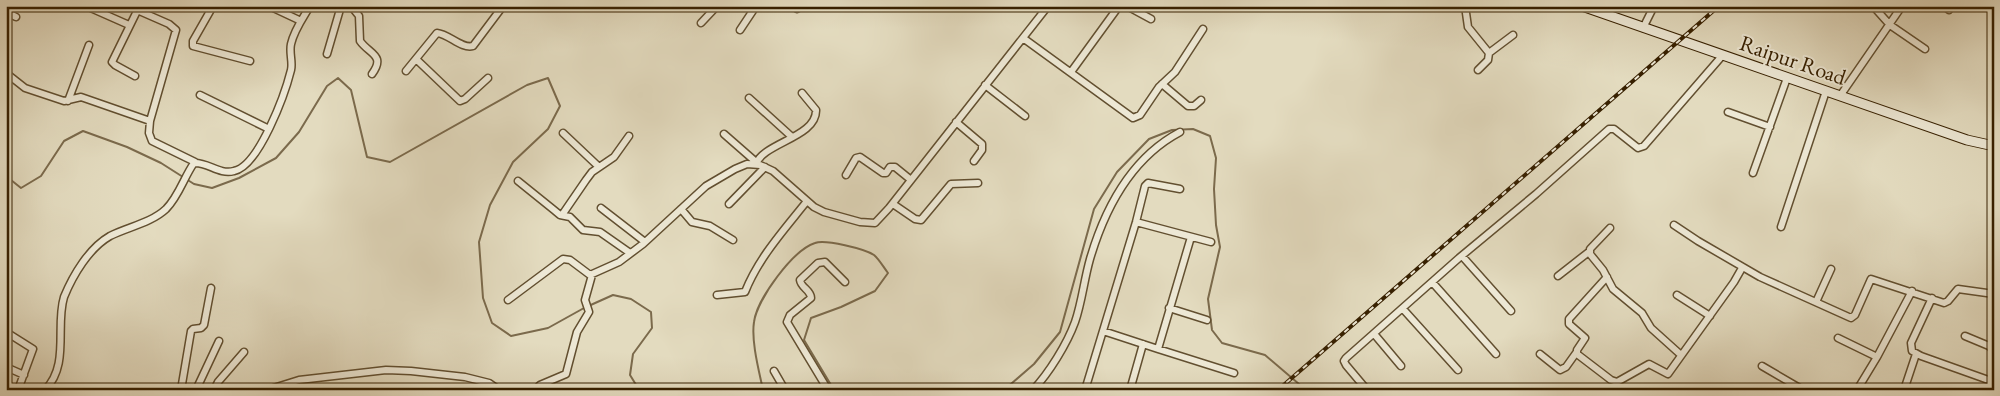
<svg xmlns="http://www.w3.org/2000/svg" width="2000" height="396" viewBox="0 0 2000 396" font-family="'EB Garamond',serif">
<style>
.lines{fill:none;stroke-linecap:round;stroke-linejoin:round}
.stream{stroke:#7b6a4c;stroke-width:2}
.minor-casing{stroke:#624f30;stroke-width:9}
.secondary-casing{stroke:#372000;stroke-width:11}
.minor{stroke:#ede8d5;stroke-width:6}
.secondary{stroke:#ede8d5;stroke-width:9}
.rail-casing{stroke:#372000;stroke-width:4}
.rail{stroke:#ede8d5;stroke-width:2;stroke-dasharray:5.5;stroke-linecap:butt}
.labels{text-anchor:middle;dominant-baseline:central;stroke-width:4;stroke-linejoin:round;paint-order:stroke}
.street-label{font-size:22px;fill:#372000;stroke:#ede8d5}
</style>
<rect width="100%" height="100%" fill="#e3dbbf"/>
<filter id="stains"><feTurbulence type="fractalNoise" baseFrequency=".004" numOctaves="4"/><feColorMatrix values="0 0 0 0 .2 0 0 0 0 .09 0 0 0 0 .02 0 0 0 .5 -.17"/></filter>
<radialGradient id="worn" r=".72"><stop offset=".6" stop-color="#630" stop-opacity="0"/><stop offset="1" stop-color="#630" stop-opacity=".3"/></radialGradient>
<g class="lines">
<!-- stream -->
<path class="stream" d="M6,176L21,188L41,176L64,141L83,131L127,147L161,163L194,184L212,188L239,178L276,158L299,132L327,86L338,78L351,90L367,157L390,162L527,85L548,78L560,106L548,129L513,162L490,205L479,242L483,298L492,323L511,336L548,328L584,308L613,295L631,299L651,312L652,328L633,354L630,375L638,388L646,390
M763,390C759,371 751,341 754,322C757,299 793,250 815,243C825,239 865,249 874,255C879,259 884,268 888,273L875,291L841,307L811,318L804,340L834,390
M1004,390L1034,364L1060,332L1094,209L1117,172L1149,139L1172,130L1193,129L1210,136L1216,158L1214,189L1216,225L1220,247L1208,299L1212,330L1222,343L1265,355L1306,390"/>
<defs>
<path id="minor" d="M86,6L129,25
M213,6L193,41V46L250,61
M269,6L301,21
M351,6L359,16L360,41C369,54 386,55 372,74
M792,6L797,9L802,6
M1127,6L1151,19
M1465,6L1468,27L1489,53L1488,60L1478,70
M1873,6L1890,25L1925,49
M1944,6L1949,10
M1334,7V6
M137,10L169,24L176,30L150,121L149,133L152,141L195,162
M6,12L16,17
M701,23L717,6
M1643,28L1654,6
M740,30L756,6
M1023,38L1133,118L1140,115L1159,87L1175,72L1203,29
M1489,53L1513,35
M327,54L341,6
M416,59L460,101L465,99L488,78
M406,71L437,33C449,34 461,49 473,46L503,6
M1071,72L1119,6
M6,73L25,88L64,101L81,97L150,121
M135,76L115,65L112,62L139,7
M1162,84L1188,106H1194L1201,100
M985,85L1025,116
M200,95L269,129
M1840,96L1902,6
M749,98L792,137
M68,101L89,45
M1728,112L1770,127
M956,122L982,144V150L974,161
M563,133L599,167
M724,134L756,162
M756,164C763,143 817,137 816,110L802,93
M1753,173L1787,78
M846,175L856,158L860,157L883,173H886L890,167H895L911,180
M518,181L554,210L560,215L570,217L583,230L600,232L630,253
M729,204L765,167
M893,204L915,219L921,220L951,184L978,183
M601,208L645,242
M681,209L692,222L710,226L733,240
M562,215L586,180L592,172L614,157L629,136
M1136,222L1211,242
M1674,225L1698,241L1760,277L1851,318L1855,315L1871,279L1944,303L1948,301L1958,289L1994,294
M1781,227L1826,91
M1610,228L1590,249V254L1603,270L1613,289L1642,313L1651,328L1681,355
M1462,256L1511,311
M1558,276L1590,251
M1607,277L1569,319V324L1585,338L1577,350V354L1611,380L1617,382L1649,364L1668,374L1734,282L1742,268
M1432,282L1496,354
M717,295L745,292C759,257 784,230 807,201
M1677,295L1710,316
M1932,298L1911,343L1912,351L1921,356L1994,382
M508,300L563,259L570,260L590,275L619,262L643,244L706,186L735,169L747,164L760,165L773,171L814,207L824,212L860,222L875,223L889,208L1048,6
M1816,302L1831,269
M1169,308L1207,320
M1403,309L1458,370
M1103,331L1158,349L1191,237
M6,332L33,349L18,390
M1375,335L1401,366
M1965,336L1989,346L1994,351
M1838,338L1877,357
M1158,349L1234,373
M1540,354L1560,370L1566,367L1576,353
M1762,366L1803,390
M6,367L24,375
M774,371L785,390
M45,390C70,365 55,326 64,297C73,275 89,248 110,236C128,227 151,223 166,209C179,196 184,177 194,163C208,162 219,175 234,171C259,166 285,94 291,70C293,62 289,53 291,44C294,30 303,18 310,6
M141,390H142
M181,390L191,331L193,329L201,328L204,325L211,288
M196,390L219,341
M214,390L218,382L244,352
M267,390L299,380L386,370L411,371L465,377L489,383L499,390
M535,390L540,385L566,374L577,332L589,312L585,300L592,275
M828,390L787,322L790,315L811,298C811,290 801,288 800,280L818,263L825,262L845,282
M1033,390C1049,373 1067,344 1075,322C1082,302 1084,280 1090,259C1105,208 1131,158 1180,132
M1085,390L1136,222L1145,186L1148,183L1180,189
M1130,390L1143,344
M1367,390L1346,365L1344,361L1346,358L1459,258L1536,194L1609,129H1614L1638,148L1644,146L1722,56
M1857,390L1877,357L1912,291
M1904,390L1916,354"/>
<path id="secondary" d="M1582,6L1967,140L1994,146"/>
</defs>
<!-- minor casing -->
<use href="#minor" class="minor-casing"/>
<!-- secondary casing -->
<use href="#secondary" class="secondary-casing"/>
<!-- minor -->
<use href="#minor" class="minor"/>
<!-- secondary -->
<use href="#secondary" class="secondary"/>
<defs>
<path id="rail" d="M1278,390L1719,6"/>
</defs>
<!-- rail casing -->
<use href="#rail" class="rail-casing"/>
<!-- rail -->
<use href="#rail" class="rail"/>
</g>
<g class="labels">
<!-- street labels -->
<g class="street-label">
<text transform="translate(1793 60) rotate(19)">Raipur Road</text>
</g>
</g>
<!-- margin -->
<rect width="2000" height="396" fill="none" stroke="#e3dbbf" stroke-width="25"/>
<rect x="8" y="8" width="1985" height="381" fill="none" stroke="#372000" stroke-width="2.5"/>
<rect x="12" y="12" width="1975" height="371" fill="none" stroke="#372000"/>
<rect width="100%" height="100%" filter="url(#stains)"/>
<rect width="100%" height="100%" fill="url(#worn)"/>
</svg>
